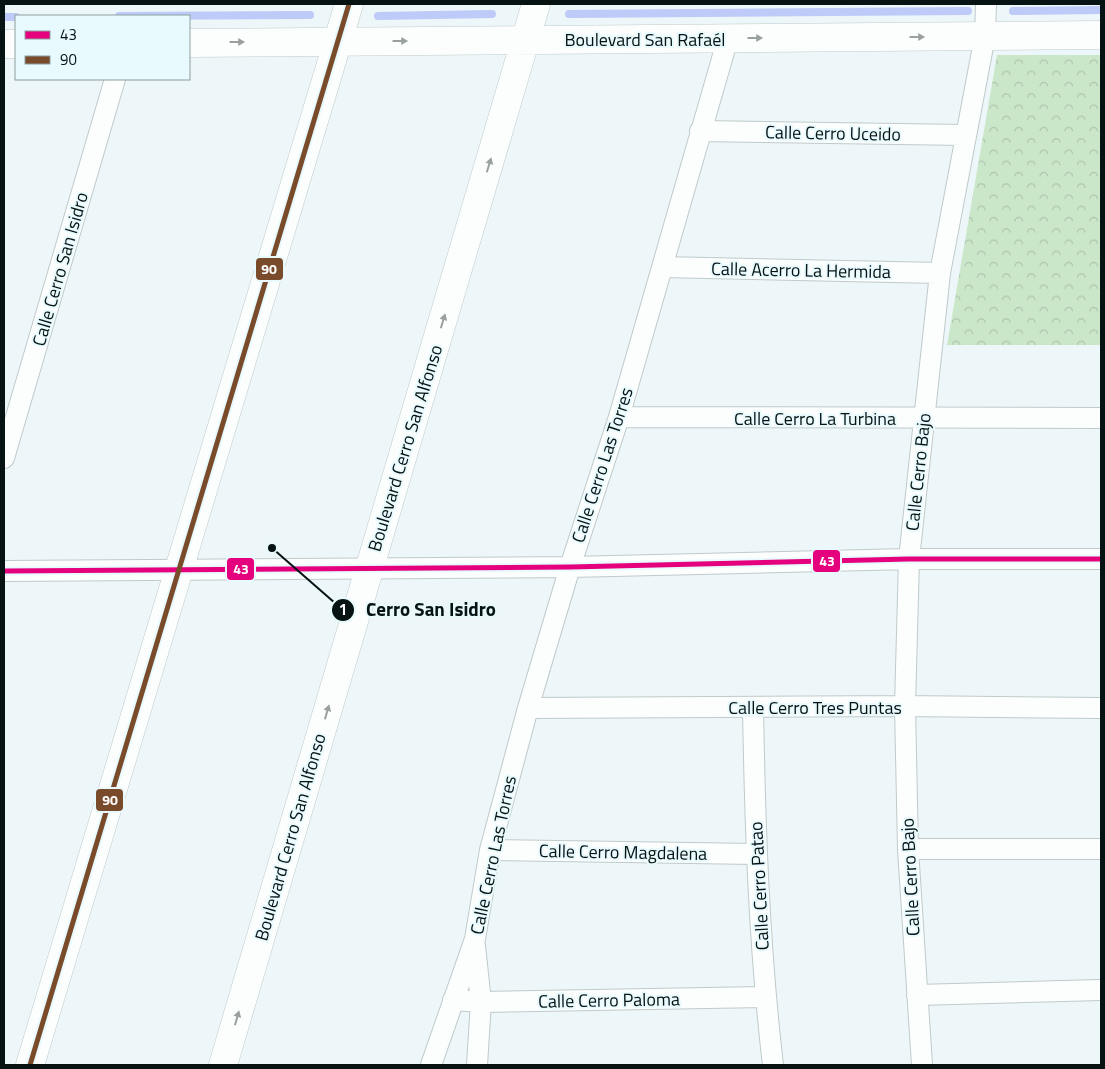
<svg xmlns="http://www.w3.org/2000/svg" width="1105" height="1069" viewBox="0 0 1105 1069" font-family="'Titillium Web',sans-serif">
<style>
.forest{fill:url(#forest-crowns)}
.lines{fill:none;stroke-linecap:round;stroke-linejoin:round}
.stream{stroke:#becaf8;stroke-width:8}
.street-casing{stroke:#c0cacb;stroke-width:22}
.secondary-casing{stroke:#c0cacb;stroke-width:29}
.street{stroke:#fcfefe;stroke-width:20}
.secondary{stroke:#fcfefe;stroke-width:28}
.bus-1-casing{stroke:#e8fafd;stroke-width:9}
.bus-2-casing{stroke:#e8fafd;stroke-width:9}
.bus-1{stroke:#e5007d;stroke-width:5}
.bus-2{stroke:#7a4b2a;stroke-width:5}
.oneway{fill:#9aa0a0}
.labels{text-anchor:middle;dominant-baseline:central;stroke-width:4;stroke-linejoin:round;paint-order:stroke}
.street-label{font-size:18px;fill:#071213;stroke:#e8fafd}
.leader{fill:none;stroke:#071213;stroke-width:2}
.callout-dot{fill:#071213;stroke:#e8fafd;stroke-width:2}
.mark-label{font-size:15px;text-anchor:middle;font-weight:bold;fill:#fff}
.callout-label{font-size:19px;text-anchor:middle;font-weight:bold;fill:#071213;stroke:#e8fafd;stroke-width:4;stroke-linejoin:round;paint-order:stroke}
.line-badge{stroke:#e8fafd;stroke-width:2}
.badge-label{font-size:14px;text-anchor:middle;font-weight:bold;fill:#fff}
</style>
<defs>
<pattern id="forest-crowns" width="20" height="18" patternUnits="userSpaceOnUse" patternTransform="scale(1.25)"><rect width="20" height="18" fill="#cbe7ca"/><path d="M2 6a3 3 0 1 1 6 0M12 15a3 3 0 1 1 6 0" fill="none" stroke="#adc5ad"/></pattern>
</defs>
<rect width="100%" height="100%" fill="#edf6f8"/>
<!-- forest -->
<path class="forest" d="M997,55H1101V345H947Z"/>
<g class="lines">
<!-- stream -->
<path class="stream" d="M1013,11L1101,10
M569,14L968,11
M119,16L310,15
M378,16L492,14
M4,17H16"/>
<defs>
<path id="street" d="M700,131L966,135
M662,267L940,273
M619,417L1101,418
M4,458L115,79
M4,571L570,567L909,559H1101
M753,707C755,827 759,946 773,1065
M528,708L905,706L1101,708
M908,849H1101
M490,850L756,854
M475,946L481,1002L477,1065
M917,995L1101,990
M453,1000L481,1002L765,997
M431,1065L475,939L490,850L528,708L570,567L619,417L728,38
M922,1065L908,849L905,706L909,559L940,273L985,36L986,4"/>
<path id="secondary" d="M189,43L1101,35
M4,44H16
M30,1065L349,4
M223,1065L536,4"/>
</defs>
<!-- street casing -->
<use href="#street" class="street-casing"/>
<!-- secondary casing -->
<use href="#secondary" class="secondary-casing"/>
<!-- street -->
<use href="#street" class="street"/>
<!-- secondary -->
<use href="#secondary" class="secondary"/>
<defs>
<path id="bus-1" d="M4,571L570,567L909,559H1101"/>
<path id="bus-2" d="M30,1065L349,4"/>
</defs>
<!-- bus-1 casing -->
<use href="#bus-1" class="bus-1-casing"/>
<!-- bus-2 casing -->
<use href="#bus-2" class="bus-2-casing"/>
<!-- bus-1 -->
<use href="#bus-1" class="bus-1"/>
<!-- bus-2 -->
<use href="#bus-2" class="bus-2"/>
</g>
<!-- one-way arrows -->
<defs><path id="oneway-solid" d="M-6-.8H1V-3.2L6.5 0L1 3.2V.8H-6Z" transform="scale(1.25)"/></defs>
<g class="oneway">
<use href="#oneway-solid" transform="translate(917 37)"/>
<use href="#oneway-solid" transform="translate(755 38)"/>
<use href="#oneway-solid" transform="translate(400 41)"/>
<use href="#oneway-solid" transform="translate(237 42)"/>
<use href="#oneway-solid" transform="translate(489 165) rotate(-73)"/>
<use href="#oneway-solid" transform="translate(443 321) rotate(-73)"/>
<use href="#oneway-solid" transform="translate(327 712) rotate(-74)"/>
<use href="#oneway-solid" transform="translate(237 1018) rotate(-74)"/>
</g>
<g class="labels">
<!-- street labels -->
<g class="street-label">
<text x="645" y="39">Boulevard San Rafaél</text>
<text transform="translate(833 133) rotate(1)">Calle Cerro Uceido</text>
<text transform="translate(60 269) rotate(-74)">Calle Cerro San Isidro</text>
<text transform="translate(801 270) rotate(1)">Calle Acerro La Hermida</text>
<text x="815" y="418">Calle Cerro La Turbina</text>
<text transform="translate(405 448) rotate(-73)">Boulevard Cerro San Alfonso</text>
<text transform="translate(602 465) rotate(-72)">Calle Cerro Las Torres</text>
<text transform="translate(918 472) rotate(-84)">Calle Cerro Bajo</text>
<text x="815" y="707">Calle Cerro Tres Puntas</text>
<text transform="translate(290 837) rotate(-74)">Boulevard Cerro San Alfonso</text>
<text transform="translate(623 852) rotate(1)">Calle Cerro Magdalena</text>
<text transform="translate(493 855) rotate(-78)">Calle Cerro Las Torres</text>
<text transform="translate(910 877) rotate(-93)">Calle Cerro Bajo</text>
<text transform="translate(759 886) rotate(-93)">Calle Cerro Patao</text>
<text transform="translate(609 1000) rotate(-1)">Calle Cerro Paloma</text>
</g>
</g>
<!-- callouts -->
<path class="leader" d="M272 548L343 610"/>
<g class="callout-dot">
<circle cx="272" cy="548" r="5"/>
<circle cx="343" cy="610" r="12"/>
</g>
<g class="mark-label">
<text x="343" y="615">1</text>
</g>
<g class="callout-label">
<text x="431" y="616">Cerro San Isidro</text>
</g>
<g class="line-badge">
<rect x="255" y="257" width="29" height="24" rx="5" fill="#7a4b2a"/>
<rect x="812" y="549" width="29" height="24" rx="5" fill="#e5007d"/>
<rect x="226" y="557" width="29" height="24" rx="5" fill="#e5007d"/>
<rect x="95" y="788" width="29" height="24" rx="5" fill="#7a4b2a"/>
</g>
<g class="badge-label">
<text x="269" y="274">90</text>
<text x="827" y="566">43</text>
<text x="241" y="574">43</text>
<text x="110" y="805">90</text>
</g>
<!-- border -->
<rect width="1105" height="1069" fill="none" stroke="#071213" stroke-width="10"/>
<!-- legend -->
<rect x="15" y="15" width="175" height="65" fill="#e8fafd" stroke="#8e9d9f"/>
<rect x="25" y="31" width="25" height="8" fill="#e5007d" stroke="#8e9d9f"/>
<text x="60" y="40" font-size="15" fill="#071213">43</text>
<rect x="25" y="56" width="25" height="8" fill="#7a4b2a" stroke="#8e9d9f"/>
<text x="60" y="65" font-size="15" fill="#071213">90</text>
</svg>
